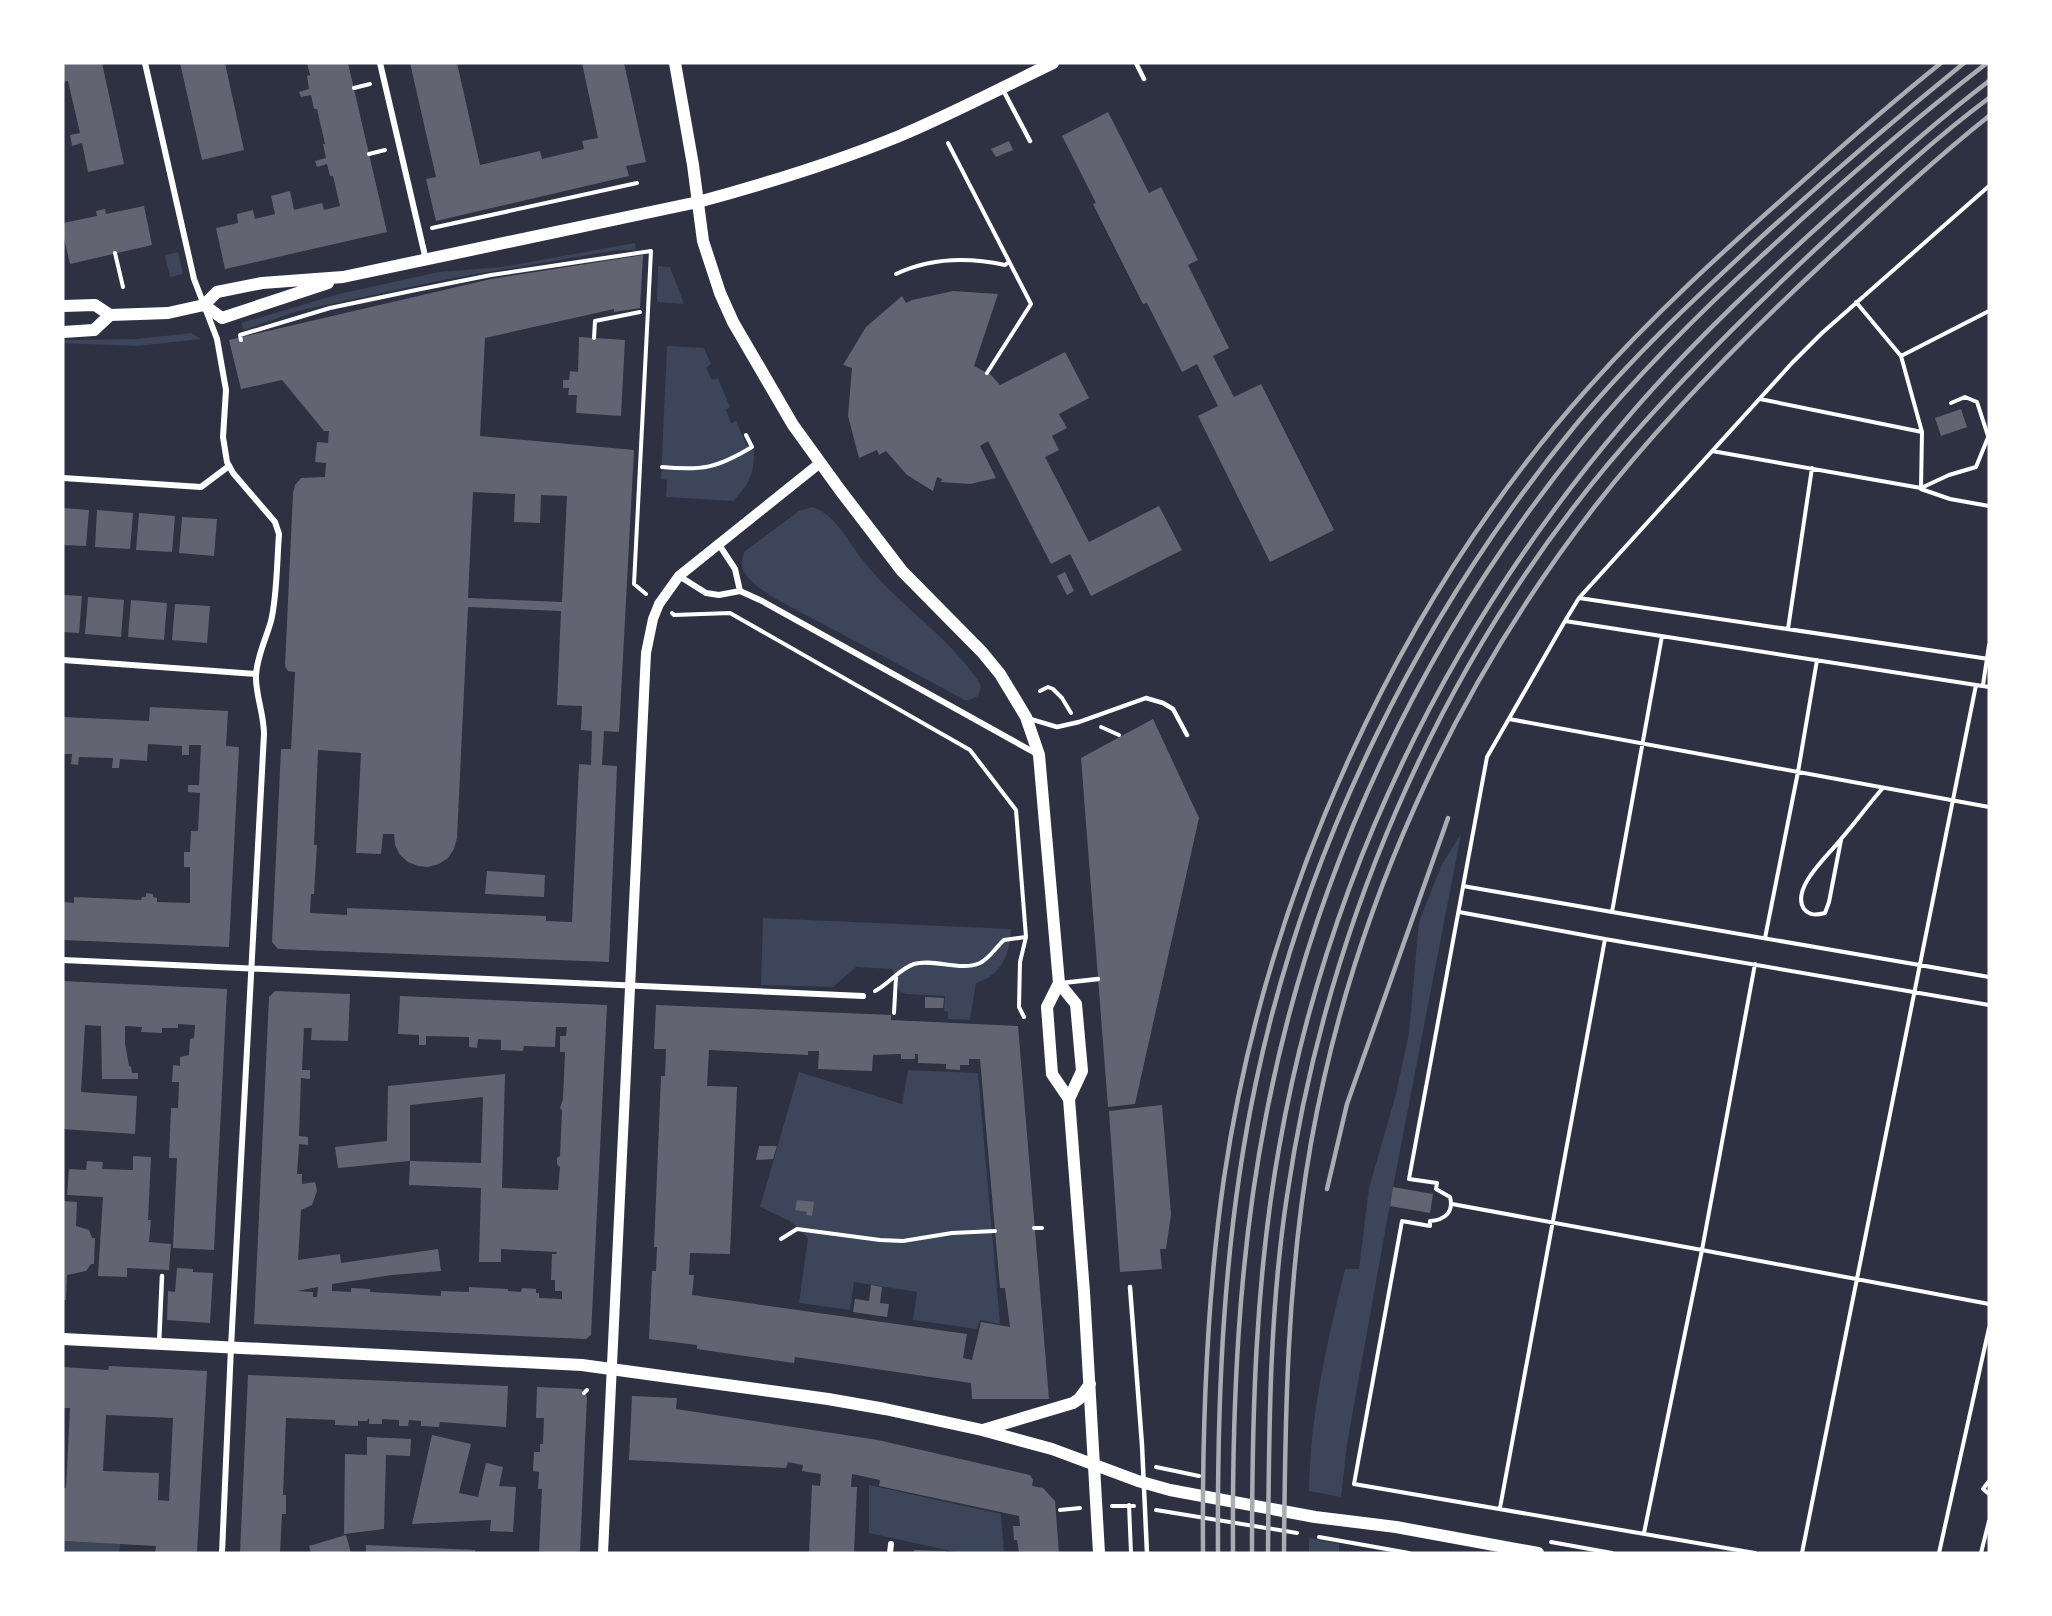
<svg xmlns="http://www.w3.org/2000/svg" width="2052" height="1616" viewBox="0 0 2052 1616" font-family="'PT Sans Narrow',sans-serif">
<style>
.green{fill:#3c4559}
.building{fill:#626471;fill-rule:evenodd}
.lines{fill:none;stroke-linecap:round;stroke-linejoin:round}
.path{stroke:#fff;stroke-width:4}
.service{stroke:#fff;stroke-width:4.5}
.minor{stroke:#fff;stroke-width:6}
.tertiary{stroke:#fff;stroke-width:10}
.secondary{stroke:#fff;stroke-width:12}
.rail{stroke:#abadb3;stroke-width:4.5}
</style>
<rect width="100%" height="100%" fill="#2d3142"/>
<!-- green -->
<path class="green" d="M635,243L636,250H618L453,278L368,296L298,311L244,330L241,323L339,294L439,272L502,267Z
M178,252L183,274L170,277L165,255Z
M658,266L670,267L684,304L657,302Z
M191,333L201,339L137,346L63,343V340L137,339Z
M667,346L704,348L711,364L706,368L712,380L718,378L730,407L726,410L731,423L736,421L747,446L754,451C755,473 748,486 733,501L666,497L667,480L661,479Z
M812,507C835,514 848,541 862,559C896,604 947,634 979,682L981,687L978,696L969,700H965L776,599C760,588 733,575 745,551L799,511Z
M1461,834L1393,1187L1347,1444L1341,1497L1309,1491C1310,1416 1327,1342 1345,1269H1359L1369,1188L1396,1094L1409,1033L1419,922L1442,864Z
M763,918L1011,929C1010,954 1002,975 976,983L970,1020L948,1019V1012L944,1011L945,996L907,994L900,992L892,969L856,967L833,987L761,985Z
M908,1070L978,1073L1000,1324L980,1320L977,1329L913,1320L917,1292L854,1282L850,1310L799,1303L808,1238L790,1221L760,1207L799,1072L902,1104Z
M869,1485L1001,1514L1004,1553H960L869,1533Z
M1309,1538L1339,1544V1553H1309Z
M63,1541L120,1544L119,1553H63Z"/>
<!-- building -->
<path class="building" d="M64,63H102L124,164L88,172L82,143L72,146L70,135L80,133L68,81L63,82Z
M180,63H225L244,150L202,160Z
M307,63H348L387,232L225,269L216,228L238,223L237,214L253,210L255,219L275,214L271,196L290,191L294,210L322,203L324,210L340,206L333,176H330L327,164L317,167L315,161L326,158L323,144H325L317,109H314L311,95L301,97L299,92L309,89L307,76L310,75Z
M410,63H457L480,165L540,151L542,159L584,149L582,141L598,138L582,63H624L646,162L626,166L629,176L436,221L426,179L436,177Z
M1108,112L1149,193L1161,187L1198,260L1188,265L1229,348L1213,356L1234,397L1261,384L1334,530L1270,562L1198,416L1218,406L1197,364L1182,372L1147,303L1143,304L1093,204L1096,203L1062,136Z
M1009,141L1013,150L996,157L991,149Z
M144,206L152,245L70,264L63,234V223L97,216L96,211L105,209L106,214Z
M643,255L640,308L614,312V309L485,338L480,436L634,450L619,732L604,731L602,765L617,766L609,962L278,949L272,942L281,749H291L295,672L288,671L285,666L293,493L295,485L301,478L325,477L326,463L315,462L317,442L328,443L329,431H324L282,380L241,389L229,340L491,279ZM473,492L515,494L514,522L540,523L541,495L567,496L562,602L468,598ZM468,607L561,611L557,705L582,706L581,730L592,731L591,765L579,764L572,922L546,921V916L347,908V915L310,913L311,894H314L317,845H314L318,750L361,753L356,853L381,854L383,834H394L395,845L400,855L408,862L418,866L428,867L439,864L448,858L454,849L457,838Z
M953,291L998,294L974,366L991,375L1000,385L1065,352L1089,398L1059,414L1067,428L1052,436L1059,450L1045,457L1089,542L1159,506L1182,550L1091,596L1070,554L1051,564L988,441L980,446L996,478L970,484L941,482L942,479L937,477L933,491L907,475L886,451L879,455L877,450L859,458L848,416L852,368L843,365L866,327L902,296L906,303L912,300Z
M579,337L625,340L621,416L576,413L577,395H568L569,388H563V380H569L570,371L578,372Z
M1961,409L1967,427L1941,436L1935,418Z
M63,508L89,510L86,546L63,545Z
M97,510L133,513L130,549L95,547Z
M139,513L175,516L172,552L136,550Z
M182,517L217,519L214,556L179,553Z
M1065,572L1074,591L1067,595L1057,576Z
M63,595L82,596L79,633L63,632Z
M88,597L124,600L121,637L85,634Z
M131,600L167,603L164,640L128,637Z
M175,604L210,606L207,643L172,640Z
M150,707L228,711L226,746L239,747L229,947L63,940V902L74,903V897L141,900L142,897H146V893L153,894V897L157,898V902L190,903V867H184V852H190L191,831H198L200,793L188,792V785H199L201,745H189V755H182V746L148,744L147,761L120,759L119,768H112L113,758L79,757L78,765L71,764L72,754H63V717L149,721Z
M1153,719L1199,818L1135,1104L1108,1107L1081,758Z
M487,871L545,875L544,897L485,894Z
M63,981L227,989L214,1250L173,1248L177,1158H169L171,1108H178L179,1082H172L173,1065L180,1066V1057L189,1055L190,1039L194,1038L195,1025L178,1024V1028H162V1033L141,1032L142,1027L125,1026V1043L129,1066L131,1067L132,1073H138V1079H102L101,1026L85,1025L81,1092L137,1096L135,1134L63,1129Z
M275,991L350,994L348,1041L311,1040L312,1028H304L302,1070H310V1079L301,1078L299,1136L308,1137V1145L299,1144L297,1174H302V1184L315,1182L317,1191L312,1205L301,1210L298,1260L340,1254L341,1263L438,1249L441,1271L392,1275L332,1284V1291L351,1292V1288L370,1289V1292L441,1296V1291L469,1292V1287L508,1289V1291L521,1292L522,1288L536,1289V1293H539V1298L562,1299V1291H555V1280H551L552,1254H556L557,1252L501,1249V1262H479L481,1188L409,1185L410,1161L481,1163L483,1097L410,1105V1161L338,1168L335,1147L387,1141L388,1086L505,1074L502,1188L558,1190L560,1167L557,1164V1158L560,1156L562,1111L560,1108L563,1099L565,1052H560V1036H566L567,1027H556L555,1047L524,1046L523,1051L501,1050V1040L478,1039L477,1048L469,1047V1037L426,1036V1045H419V1035L398,1034L400,996L607,1005L591,1335L586,1339L254,1324L269,997ZM318,1287L317,1297H313V1292L297,1291Z
M925,997L944,998L943,1008H925Z
M656,1005L891,1015V1020L1018,1026L1049,1399H972L971,1383L795,1357L794,1363L697,1349V1345L649,1339L652,1271H656L657,1247H654L661,1076H665L666,1049H654ZM709,1050L808,1055V1051H819L818,1069L872,1071L873,1055L901,1054V1059H915V1054H918V1063L946,1064V1069L960,1070V1065H969V1059H980L1000,1288H1005L1010,1327L981,1322L972,1360L963,1358L967,1334L692,1295L694,1275H689L690,1253L730,1254L737,1087L707,1086Z
M1162,1105L1171,1214L1166,1249H1160L1162,1269L1120,1272L1109,1111Z
M759,1146H777L773,1159L756,1160Z
M133,1156L151,1157L148,1220H151L149,1242L171,1244L169,1270L127,1268V1277L98,1276L103,1197L67,1195L69,1169L86,1170L87,1161L103,1162L102,1169L133,1170Z
M1393,1187L1433,1194L1430,1213L1390,1206Z
M797,1200L814,1202L812,1216L806,1215L807,1212L795,1210Z
M63,1201L77,1202L76,1226L89,1230L92,1238H95L94,1264H91L86,1271L67,1275L66,1300H63Z
M177,1268L193,1269V1272L213,1273L210,1323L167,1320L168,1291L175,1292Z
M871,1285L882,1287L880,1303L889,1304L887,1317L853,1312L855,1299L869,1301Z
M109,1366L207,1371L197,1553H155L156,1546L63,1541V1488H66L70,1408H63V1367L108,1370ZM106,1415L173,1418L169,1501L158,1500L159,1473L103,1471Z
M248,1375L508,1386L506,1427L440,1422L439,1427L421,1426V1421L409,1420L408,1426H399V1420L382,1419V1424H369V1418L367,1421H358V1426L335,1425V1420L286,1418L283,1495H286V1514H282L280,1553H240Z
M537,1387L581,1389L587,1397L580,1553H539L542,1489H538L539,1472L533,1471L534,1452H540V1444H543L544,1418H536Z
M632,1396L677,1398L676,1409L878,1440L1030,1475L1033,1480L1032,1486L1043,1488L1055,1501L1059,1553H1019L1017,1540H1014L1013,1526H1020L1019,1516L879,1486L880,1480L852,1474L851,1487H857L854,1553H809L812,1485L820,1486L821,1474L802,1471L803,1465L788,1462L786,1468L629,1460Z
M432,1435L471,1444L459,1493L478,1497L486,1463L503,1467L499,1486L516,1487L513,1532L490,1531L491,1520L412,1524Z
M367,1437L411,1439L410,1456L386,1455L384,1529L344,1534L345,1454L367,1455Z
M346,1535L351,1553H311L309,1546Z
M366,1545L475,1550V1553H366Z
M914,1550L946,1551V1553H914Z"/>
<g class="lines">
<!-- path -->
<path class="path" d="M354,88L370,84
M948,143L1031,304L987,373
M369,154L385,150
M432,228L637,183
M115,253L123,287
M896,274C930,258 968,257 1005,265L1009,262
M594,338L595,321L640,312
M241,340L240,335L330,308L416,290L491,275L651,251L634,584L646,594
M1901,356L1989,311
M1760,399L1922,432L1901,356L1856,302
M1951,403L1965,397L1977,402L1988,436
M1712,451L1921,488L1922,432
M662,467C702,471 717,468 752,447L746,435
M1921,488L1949,475L1976,467L1989,435
M1921,489L1950,499L1989,506
M1579,598L1989,659
M672,613L674,615L730,613L970,750L1016,810L1026,937L1020,962L1019,1007L1024,1017
M1565,621L1989,687
M1788,629L1812,468
M1983,685L1989,645
M1040,691L1048,687L1053,689L1062,698L1071,713
M1509,719L1989,807
M1101,727L1119,735
M1841,840L1829,902L1825,913C1817,915 1810,916 1804,909C1790,888 1830,854 1841,839C1855,823 1868,805 1882,789
M1463,886L1612,912L1662,636
M1459,912L1605,939L1500,1508
M1612,912L1989,977
M1765,938L1798,772L1817,660
M1605,939L1989,1005
M875,991C889,984 899,969 914,964C934,958 960,972 980,963C990,958 996,947 1004,940L1026,937
M894,1013L896,977
M1452,1204L1702,1250L1755,964
M1034,1228H1042
M781,1239L797,1229L880,1240L903,1241L952,1233L995,1231
M584,1393L587,1390
M1156,1467L1199,1476
M1989,1481L1983,1489L1989,1494
M1129,1505L1131,1553
M1112,1506H1134
M1060,1510L1080,1508
M1156,1510L1297,1533
M1644,1533L1702,1250L1989,1304
M1319,1537L1409,1553
M1551,1542L1612,1553
M1755,1553L1354,1484L1402,1221L1430,1226V1221C1445,1220 1454,1212 1450,1197L1436,1189L1437,1183L1409,1179L1487,757L1565,621L1579,598L1792,363L1822,333L1989,186
M1802,1553L1976,685
M1939,1553L1989,1328
M1981,1553L1989,1521"/>
<!-- service -->
<path class="service" d="M1136,63L1144,79
M1002,88L1030,141
M1027,718L1057,727L1079,722L1146,698L1163,703L1173,709L1187,735
M1062,983L1098,979
M1130,1287L1142,1445L1147,1553
M159,1344L162,1276"/>
<!-- minor -->
<path class="minor" d="M145,63L194,279L217,339L226,390L223,437L227,462L233,473L275,522L279,534C277,560 277,597 271,621C266,639 257,656 256,675C255,693 264,714 264,734L231,1347L222,1553
M380,63L426,260
M63,478L201,487L229,466
M718,543L735,569L740,591
M679,576L706,593L719,595L740,591L762,601L1037,754
M63,660L256,674
M63,960L863,996
M890,1553L891,1544"/>
<!-- tertiary -->
<path class="tertiary" d="M603,1553L646,653L653,619L659,604L679,576L820,463"/>
<!-- secondary -->
<path class="secondary" d="M675,63L693,165L703,241L720,293L733,322L793,425L840,490L902,571L982,652L1000,674L1026,717L1039,755L1059,983L1047,1007L1052,1074L1069,1099L1084,1292L1099,1553
M204,305L222,318L328,283
M63,306L95,305L110,315L168,313L204,305L217,292L262,283L343,277L698,202C765,184 833,163 897,137C950,115 1001,88 1053,63
M63,332L94,330L110,315
M1059,983L1076,1004L1082,1071L1069,1099
M63,1339L582,1365L828,1399L885,1409L982,1430L1052,1449L1138,1481L1170,1490L1315,1517L1396,1527L1538,1553
M983,1430L1073,1403L1079,1399L1090,1384"/>
<!-- rail -->
<path class="rail" d="M1327,1189L1347,1104L1448,818
M1203,1553C1202,1428 1206,1302 1224,1178C1266,894 1396,603 1588,388C1652,316 1723,251 1795,188C1843,145 1891,103 1941,63
M1218,1553C1217,1396 1223,1237 1256,1082C1306,844 1420,615 1574,427C1630,359 1694,299 1758,240C1825,179 1894,120 1964,63
M1233,1553C1232,1407 1238,1259 1266,1116C1313,869 1425,634 1584,440C1640,372 1702,310 1767,251C1838,185 1911,122 1987,63
M1252,1553C1252,1418 1255,1282 1279,1148C1326,879 1447,630 1623,423C1686,348 1758,281 1831,215C1883,169 1934,123 1989,81
M1268,1553C1269,1434 1269,1314 1287,1196C1326,930 1436,670 1609,463C1674,385 1747,313 1822,243C1876,193 1930,142 1989,98
M1284,1553C1285,1416 1287,1278 1311,1143C1352,912 1452,690 1596,505C1663,419 1740,341 1820,266C1875,215 1930,163 1989,116"/>
</g>
<!-- border -->
<rect width="2052" height="1616" fill="none" stroke="#ffffff" stroke-width="129"/>
</svg>
